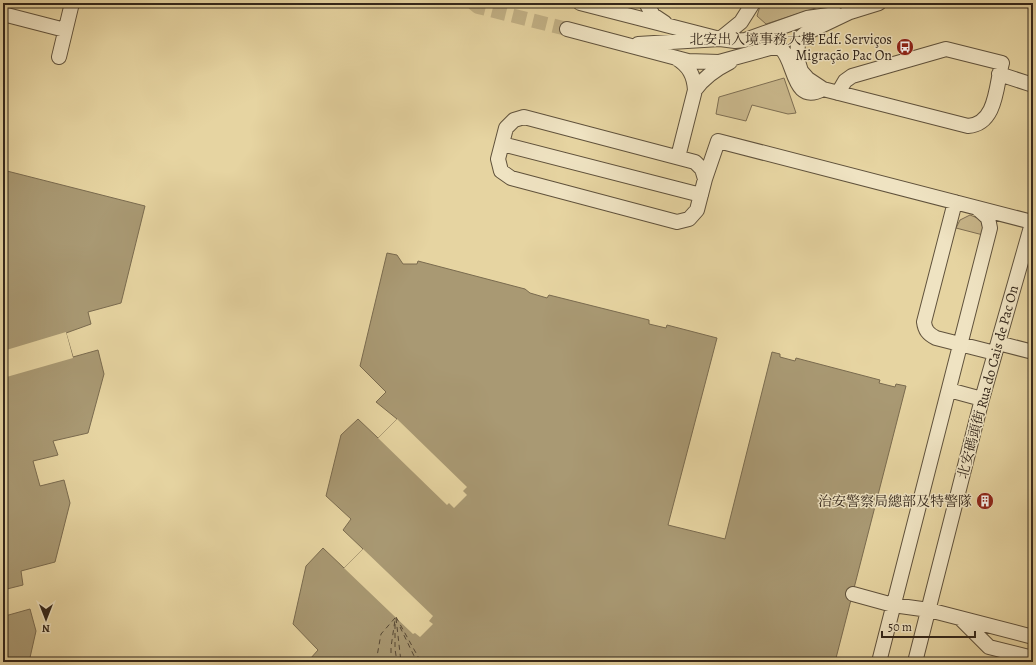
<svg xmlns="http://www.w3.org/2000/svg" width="1036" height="665" viewBox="0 0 1036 665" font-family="Alegreya,'Noto Serif SC',serif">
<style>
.green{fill:#c8b68a;stroke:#7e6e52}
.water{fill:#a99973;stroke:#7a6b4f}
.pier{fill:#e6d4a1}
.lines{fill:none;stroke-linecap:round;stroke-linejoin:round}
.ferry{stroke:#564835;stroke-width:1;stroke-dasharray:5 4;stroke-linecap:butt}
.minor-tunnel{stroke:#c2b186;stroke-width:14;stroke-dasharray:14 7;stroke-linecap:butt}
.minor-casing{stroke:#60523c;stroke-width:16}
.minor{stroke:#efe3c2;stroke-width:14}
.labels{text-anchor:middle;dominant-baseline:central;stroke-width:3;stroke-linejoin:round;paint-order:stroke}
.poi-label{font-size:14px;fill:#33261a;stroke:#efe3c2;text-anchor:end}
.street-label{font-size:14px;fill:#33261a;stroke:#efe3c2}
</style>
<rect width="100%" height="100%" fill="#e6d4a1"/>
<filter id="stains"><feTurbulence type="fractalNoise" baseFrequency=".005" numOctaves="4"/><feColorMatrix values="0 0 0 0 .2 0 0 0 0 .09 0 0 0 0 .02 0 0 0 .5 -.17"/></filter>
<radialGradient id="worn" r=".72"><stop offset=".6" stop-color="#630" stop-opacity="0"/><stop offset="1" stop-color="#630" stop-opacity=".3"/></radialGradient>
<!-- green -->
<path class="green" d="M761,3H831L766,24L757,16Z
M784,78L796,113L788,114L752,105L746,121L716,114L719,97Z
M970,215L980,219L983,228V235L956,228L960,220Z"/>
<!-- water -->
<path class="water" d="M3,170L145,206L121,303L88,312L91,324L66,333L73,357L98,350L104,374L88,433L53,441L58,455L33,461L40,486L64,480L70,503L55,562L21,571L23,585L3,590Z
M387,253L397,255L403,264H417L418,261L525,289L530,293L547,298L549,295L649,320V324L666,328L667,325L717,338L668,525L725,539L772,352L780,354V357L795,361L796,358L880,380L879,383L895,387L896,384L906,386L835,662H313L310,659L318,650L293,624L306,566L323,548L344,568L363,549L343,530L351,519L326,496L341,435L358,419L378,438L397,419L376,402L386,392L360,366Z
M30,609L36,631L29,662H3V610L5,616Z"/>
<!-- pier -->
<path class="pier" d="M66,332L73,358L3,378V351Z
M397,419L467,487L463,491L467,495L454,508L449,503L447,505L378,438Z
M363,549L433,616L429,621L433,624L420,637L415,633L413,634L344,568Z"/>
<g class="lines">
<!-- ferry -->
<path class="ferry" d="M396,617L421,662
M396,618L401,662
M395,624V649L397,662
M400,627L417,662
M376,662L381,634L395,618
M391,662V647L395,620"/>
<!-- minor-tunnel -->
<path class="minor-tunnel" d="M473,3L478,7L567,29"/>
<defs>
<path id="minor" d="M580,3L720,39L735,41L745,40L807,18L836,14
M646,3L653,15L665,23
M3,14L65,30
M567,29L688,61L719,62L770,48H780C796,59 791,106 823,89
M638,44L720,39L741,22L753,3
M59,57L72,3
M676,58C689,66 694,75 695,90L678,157
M999,74L1033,85
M695,90C704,77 716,69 730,62
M838,93L845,81L852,76L946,49L1002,63C996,85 997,124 968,126L823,89L808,79L801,71L797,58L798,43L800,38L806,33L850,12L879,3
M502,144L701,195
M705,179L702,169L695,162L524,117L514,120L506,128L498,159L501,171L511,178L677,222L689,219L697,210L705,179L718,141L1032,222
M955,202L924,322C925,330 928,334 936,338L995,353
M998,343L1033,352
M949,390L982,399
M853,594L893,605L929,610L1033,637
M962,620L989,647L1033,658
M879,662L990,228L988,218L977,208
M915,662L982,399L1033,220"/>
</defs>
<!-- minor casing -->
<use href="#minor" class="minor-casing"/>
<!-- minor -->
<use href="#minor" class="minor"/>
</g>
<!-- icons -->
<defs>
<symbol id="bus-disc" viewBox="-11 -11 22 22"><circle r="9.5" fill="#8f2418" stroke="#efe3c2"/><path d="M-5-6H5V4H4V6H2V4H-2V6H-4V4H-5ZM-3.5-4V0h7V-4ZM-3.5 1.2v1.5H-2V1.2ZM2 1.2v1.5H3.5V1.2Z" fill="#fff"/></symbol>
<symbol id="building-disc" viewBox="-11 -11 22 22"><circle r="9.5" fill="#8f2418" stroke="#efe3c2"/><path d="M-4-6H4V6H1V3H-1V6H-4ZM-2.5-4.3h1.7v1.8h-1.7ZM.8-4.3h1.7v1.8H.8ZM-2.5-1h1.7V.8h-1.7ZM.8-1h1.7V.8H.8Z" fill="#fff"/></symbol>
</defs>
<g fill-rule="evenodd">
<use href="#bus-disc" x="895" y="37" width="20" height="20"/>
<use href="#building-disc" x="975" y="491" width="20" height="20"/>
</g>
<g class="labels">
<!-- poi labels -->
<g class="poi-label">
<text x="892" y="39">北安出入境事務大樓 Edf. Serviços<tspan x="892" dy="16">Migração Pac On</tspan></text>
<text x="972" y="501">治安警察局總部及特警隊</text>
</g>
<!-- street labels -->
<g class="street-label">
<text transform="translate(988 382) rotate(-75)">北安碼頭街 Rua do Cais de Pac On</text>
</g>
</g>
<!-- margin -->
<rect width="1036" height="665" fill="none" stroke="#e6d4a1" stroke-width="16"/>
<rect x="4" y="4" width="1028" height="657" fill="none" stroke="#33261a" stroke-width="2"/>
<rect x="8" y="8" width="1020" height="649" fill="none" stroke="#33261a"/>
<!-- north arrow -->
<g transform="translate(46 619) rotate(180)" stroke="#efe3c2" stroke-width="3" paint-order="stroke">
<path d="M0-3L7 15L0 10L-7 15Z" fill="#33261a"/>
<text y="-6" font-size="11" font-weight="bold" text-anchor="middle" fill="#33261a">N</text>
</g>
<!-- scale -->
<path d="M882 631v6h93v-6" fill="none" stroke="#33261a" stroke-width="2"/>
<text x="888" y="631" font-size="12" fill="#33261a" stroke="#efe3c2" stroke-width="3" paint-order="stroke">50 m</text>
<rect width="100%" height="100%" filter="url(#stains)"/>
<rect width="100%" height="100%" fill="url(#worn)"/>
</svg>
